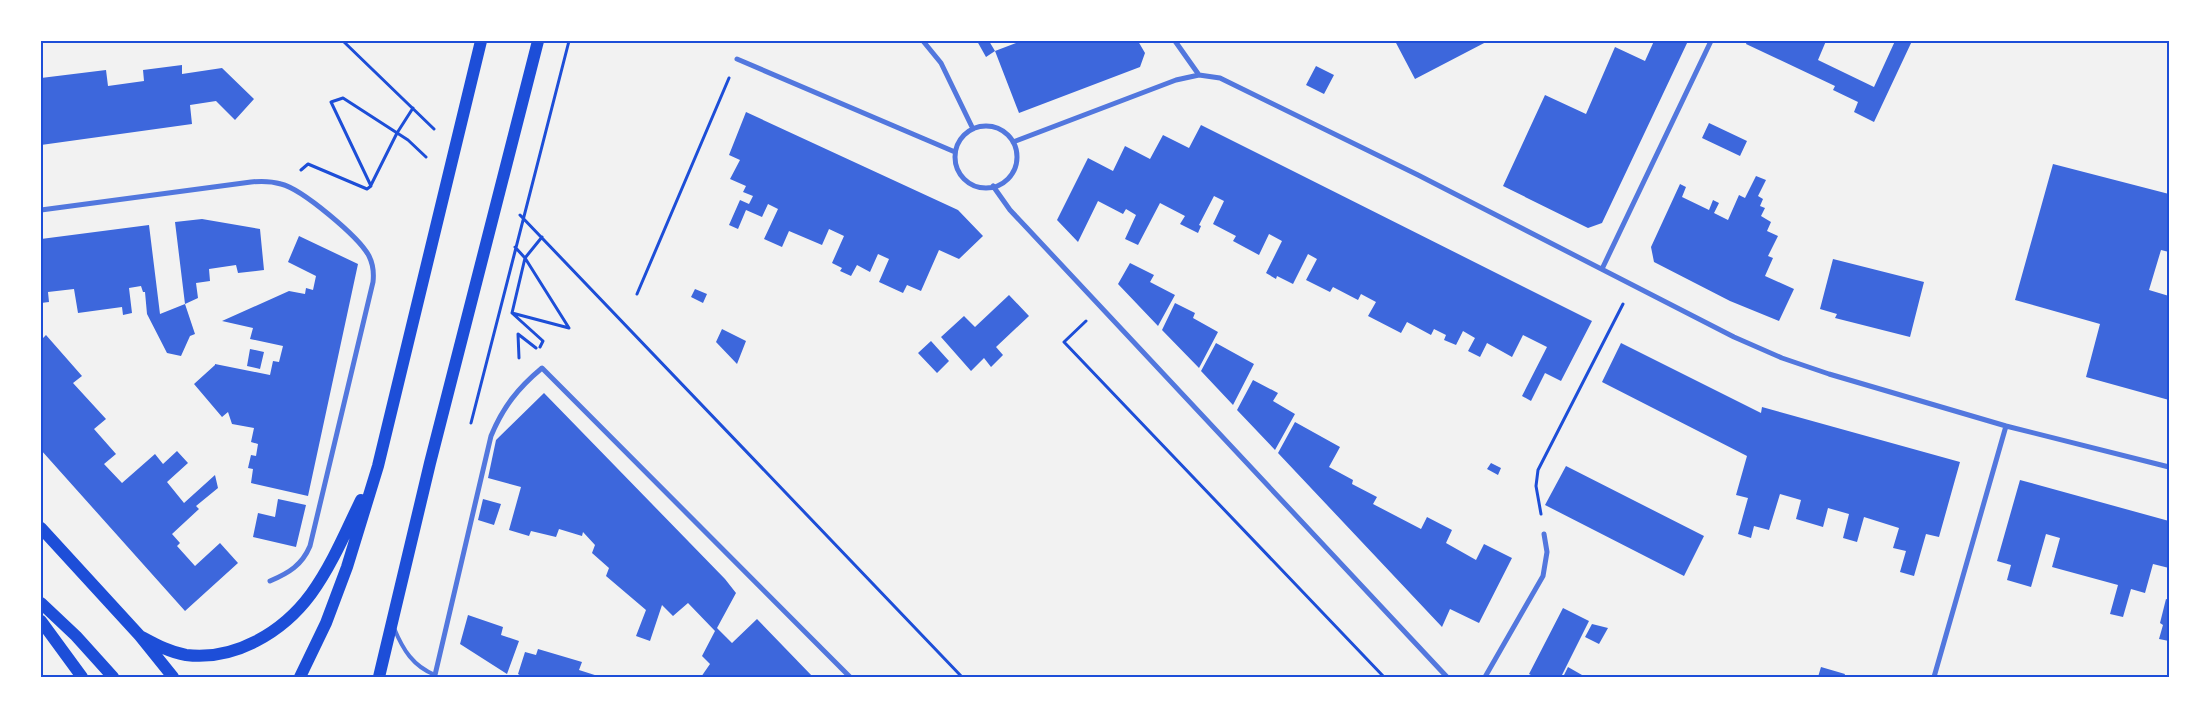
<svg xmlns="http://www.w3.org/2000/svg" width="2210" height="718" viewBox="0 0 2210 718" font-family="'Fira Sans Condensed',sans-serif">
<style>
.building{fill:#3d67dc}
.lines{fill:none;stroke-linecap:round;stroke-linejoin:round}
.path{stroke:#1d4ed8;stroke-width:3}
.service{stroke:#5277de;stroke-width:4}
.minor{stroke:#5277de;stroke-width:5}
.primary{stroke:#1d4ed8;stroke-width:12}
.neatline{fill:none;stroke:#1d4ed8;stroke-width:2}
</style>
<rect width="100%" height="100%" fill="#f2f2f2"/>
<!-- building -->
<path class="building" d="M977,41H989L995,51L986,57Z
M1021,41H1138L1145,53L1140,67L1019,113L995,51Z
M1395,41H1488L1415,79Z
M1654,41H1688L1602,223L1588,228L1503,186L1545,95L1586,114L1615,47L1645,61Z
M1747,41H1826L1818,60L1874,87L1895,41H1912L1874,122L1854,112L1858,102L1833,90L1835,86L1746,44Z
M182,65V74L222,68L254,99L235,120L216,101L190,105L192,124L41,145V78L106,70L108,86L144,81L143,70Z
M1316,66L1334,75L1324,94L1306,85Z
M746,112L958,210L983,236L959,259L939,250L921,291L907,285L903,293L879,282L889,259L878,254L870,272L857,265L851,276L840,271L842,268L832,263L844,236L829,229L822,245L789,231L782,247L764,239L778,209L768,204L762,217L746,210L738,229L729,225L740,200L749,204L753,196L743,192L746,186L730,179L740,160L729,155Z
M1709,123L1747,141L1740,156L1702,138Z
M1201,125L1592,321L1561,381L1545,373L1531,401L1522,396L1547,347L1523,335L1512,357L1487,343L1480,357L1468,351L1475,338L1463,331L1456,345L1444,340L1446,335L1434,329L1431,335L1407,322L1401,333L1368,316L1376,302L1361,294L1358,300L1333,287L1330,292L1306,280L1317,259L1308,254L1293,284L1277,276L1276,279L1266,273L1282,241L1269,234L1259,255L1233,241L1236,236L1213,224L1224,201L1214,196L1199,225L1201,226L1198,233L1180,224L1185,216L1160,203L1138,245L1125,239L1136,215L1126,209L1123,214L1098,201L1078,242L1057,220L1088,158L1113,171L1125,146L1150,159L1163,135L1189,148Z
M2053,164L2169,194V252L2161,250L2149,290L2169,296V400L2086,377L2100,324L2015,300Z
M1756,176L1766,180L1758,196L1763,199L1760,206L1765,208L1761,216L1771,222L1767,231L1778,236L1768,256L1773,258L1765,276L1794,289L1779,321L1730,301L1654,262L1651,247L1680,184L1686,187L1682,197L1709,210L1713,200L1719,203L1714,213L1728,220L1739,195L1745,198Z
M202,219L260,229L264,270L238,273L236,265L209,269L210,281L196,283L198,298L185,304L175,222Z
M149,225L160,314L185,304L195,334L190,336L181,356L167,353L147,314L145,292H143L141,286L129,288L132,313L123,315L122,307L78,313L74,289L48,292L49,302L41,303V239Z
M299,236L358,264L308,496L251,483L253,469L248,468L251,455L256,456L258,444L251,442L254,428L232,424L228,412L222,417L194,384L215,365V364L270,375L273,361L279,362L283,346L250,339L253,328L222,321L289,291L305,294L306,288L313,290L316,276L288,262Z
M1833,259L1924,282L1910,337L1835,318L1837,314L1820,309Z
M1130,263L1154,275L1150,282L1175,295L1158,326L1118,284Z
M695,289L707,294L703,303L691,297Z
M1009,295L1029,316L996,347L1003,355L991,367L984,358L971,371L941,337L964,316L975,327Z
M1175,303L1195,313L1193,318L1218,332L1199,368L1162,330Z
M722,329L746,341L737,364L716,342Z
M46,335L82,376L73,383L106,419L94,429L116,454L104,464L122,483L155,454L163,464L177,451L188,463L167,482L184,503L215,475L218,488L196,506L199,509L172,534L180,543L177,546L195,566L220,543L238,563L185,611L41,450V340Z
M931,341L949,361L937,373L918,353Z
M1216,343L1254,364L1233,405L1201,371Z
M1621,343L1761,413L1762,407L1960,462L1939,537L1926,534L1914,576L1900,572L1906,551L1893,548L1899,528L1864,517L1857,542L1843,538L1849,514L1828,508L1823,527L1796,519L1801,500L1780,494L1769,530L1754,526L1751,538L1738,534L1748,498L1736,495L1747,456L1602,382Z
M250,349L264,352L260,369L247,366Z
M1253,380L1278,393L1273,401L1295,414L1275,450L1237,410Z
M544,393L725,579L736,593L717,628L732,643L757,619L813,677H701L710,664L702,656L715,631L688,603L673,616L662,605L650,641L636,636L646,610L606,576L609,568L592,553L595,545L583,532L582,536L559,529L556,537L531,531L529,536L509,530L521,487L488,478L496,440Z
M1295,422L1340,447L1329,467L1353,480L1352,484L1377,497L1373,504L1421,529L1427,517L1452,530L1446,543L1476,560L1484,544L1512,558L1479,623L1450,609L1442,627L1278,453Z
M1491,463L1501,468L1498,475L1487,469Z
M1566,466L1704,536L1684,576L1545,505Z
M2020,480L2169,521V568L2153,564L2145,593L2131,589L2123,617L2110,614L2118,585L2052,567L2060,538L2046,534L2031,587L2007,580L2011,565L1997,561Z
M278,499L306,505L296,547L253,537L258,513L275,517Z
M483,499L501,504L494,525L478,520Z
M2166,599L2169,600V641L2159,639L2163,625L2160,623Z
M1563,608L1589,621L1561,677H1535L1529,674Z
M468,615L503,627L501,635L519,641L507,674L460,644Z
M1592,624L1608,628L1599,644L1585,637Z
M538,649L582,662L579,670L601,677H523L518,674L525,652L536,655Z
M1568,667L1582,675L1581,677H1563Z
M1821,667L1845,674L1844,677H1818Z"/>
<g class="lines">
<!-- path -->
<path class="path" d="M343,41L434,129
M301,170L308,164L367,189L371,186L331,102L343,98L408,140L426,157
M371,185L397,133L413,108
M520,215L962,677
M637,294L729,78
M512,313L525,258L515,247
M1086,321L1064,342L1384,677
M540,347L543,341L512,313L569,328L525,258L542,237
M519,358L518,334L536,348
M471,423L569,41
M1541,514L1536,486L1538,470L1623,304"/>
<!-- service -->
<path class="service" d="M394,628C403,650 413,666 435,675"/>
<!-- minor -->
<path class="minor" d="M923,41L941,63L973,129
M1175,41L1199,75
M737,59L955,152
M955 157a31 31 0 1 1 62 0a31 31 0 1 1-62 0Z
M1013,142L1176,80L1199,75L1220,78L1418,175L1734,337L1782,358L1829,374L2006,426L2169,467
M993,186L1010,210L1026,227L1447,677
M41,210L251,182C261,181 271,181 281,184C302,189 359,237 369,256C373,264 374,273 373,282L310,546C302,565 289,573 270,581
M1602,269L1711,41
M435,675L491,436C503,407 518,388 542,368L850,677
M1485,677L1543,576L1547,552L1544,534
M1934,677L2006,426"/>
<!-- primary -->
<path class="primary" d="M41,528L140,636L173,677
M41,603L76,636L113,677
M41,621L82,677
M140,636C155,644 169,652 186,655C235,661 283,632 311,594C332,565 346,531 361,500
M300,677L326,623L347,567L378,466L481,41
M379,677L430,463L538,41"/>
</g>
<!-- border -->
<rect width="2210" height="718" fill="none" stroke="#ffffff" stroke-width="85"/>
<rect x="42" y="42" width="2126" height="634" class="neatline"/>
</svg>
